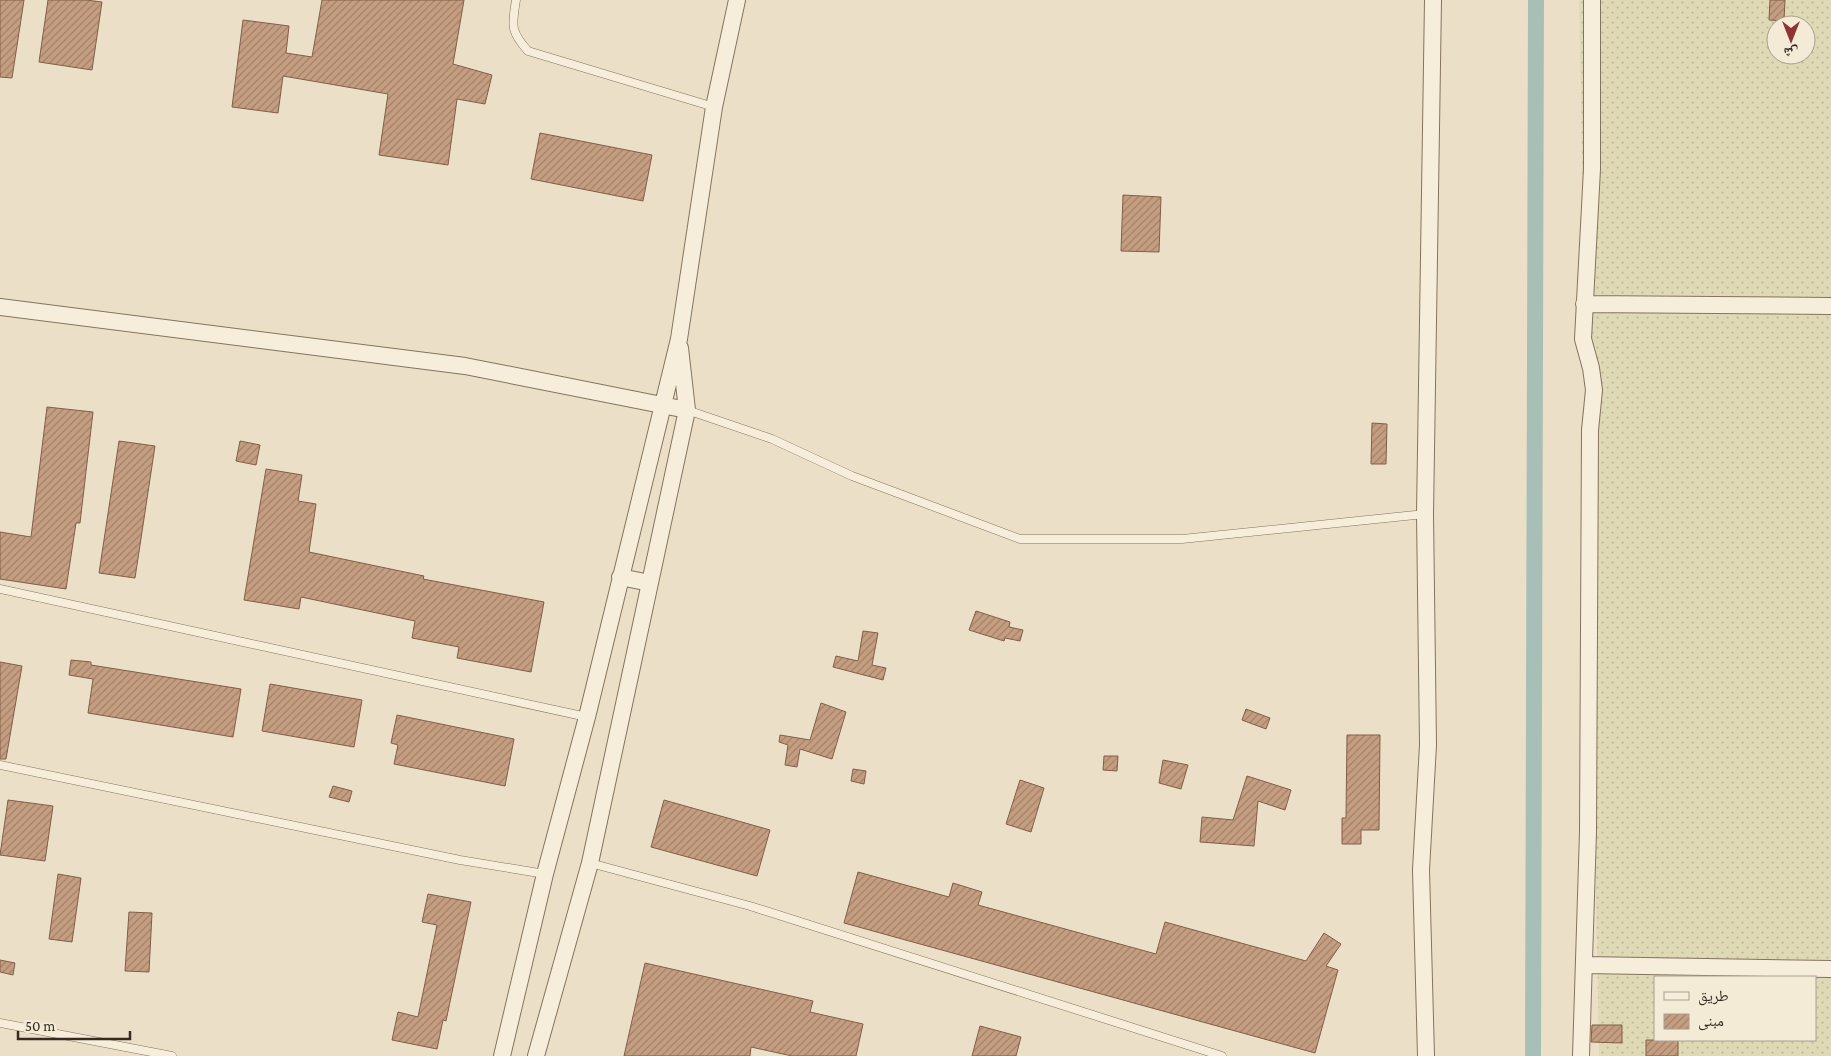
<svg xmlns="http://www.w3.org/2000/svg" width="1831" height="1056" viewBox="0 0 1831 1056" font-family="'Crimson Pro','Noto Naskh Arabic',serif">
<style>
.farmland{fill:url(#farmland-dots);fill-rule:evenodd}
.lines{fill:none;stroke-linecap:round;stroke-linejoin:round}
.canal{stroke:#a8bfb8;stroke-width:16}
.building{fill:url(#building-hatch);stroke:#825e46}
.service-casing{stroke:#85735e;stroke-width:9}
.minor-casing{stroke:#85735e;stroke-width:18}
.service{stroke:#f6eeda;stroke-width:8}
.minor{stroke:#f6eeda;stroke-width:16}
</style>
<defs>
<pattern id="farmland-dots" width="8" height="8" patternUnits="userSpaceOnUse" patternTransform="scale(1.25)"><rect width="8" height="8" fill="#e0d9b5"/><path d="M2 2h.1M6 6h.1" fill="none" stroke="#c1ba9b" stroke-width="1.8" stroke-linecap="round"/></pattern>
<pattern id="building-hatch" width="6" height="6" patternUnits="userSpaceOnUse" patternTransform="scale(1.25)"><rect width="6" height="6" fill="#c59e81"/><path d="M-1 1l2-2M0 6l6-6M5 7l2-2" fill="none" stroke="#a18169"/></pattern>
</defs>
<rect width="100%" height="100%" fill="#ebe0c7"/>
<!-- farmland -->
<path class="farmland" d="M1579,0H1831V1056H1599ZM1776,25H1806V55H1776ZM1655,977H1815V1040H1655Z"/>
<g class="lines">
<!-- canal -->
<path class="canal" d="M1533,1056L1536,0"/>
</g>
<!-- building -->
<path class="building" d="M0,0H24L12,78L0,77Z
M48,0H86L102,2L92,70L39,62Z
M322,0H464L453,64L492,75L485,104L457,99L448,165L379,155L388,94L283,76L278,113L232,107L243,20L289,26L286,53L312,57Z
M1770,0H1785L1784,21L1769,20Z
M540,133L652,155L643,201L531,179Z
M1123,195L1161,197L1159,252L1121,251Z
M47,407L93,412L80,523H76L66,589L0,579V532L31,537Z
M1372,423L1387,424L1386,464H1371Z
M119,441L155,446L135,578L99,573Z
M240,441L260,445L256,465L236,461Z
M266,469L302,475L298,501L316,504L309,552L424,576L423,579L544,602L531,672L457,658L459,647L412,638L415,621L301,597L299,609L244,600Z
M976,611L1010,622L1009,627L1023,630L1020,641L1005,638L1004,641L969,630Z
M863,631L878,633L872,665L886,668L883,680L833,667L836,656L858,661Z
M71,660L91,662V665L241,689L233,737L88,713L93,679L69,675Z
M0,662L22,666L6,759H0Z
M270,684L362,700L354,747L262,731Z
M821,703L846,712L832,759L800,749L797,767L785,765L788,745L779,742L780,735L810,740Z
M1246,709L1270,718L1266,729L1242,720Z
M397,715L514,739L505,786L394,764L398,745L391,743Z
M1347,735H1380L1379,830H1361V844H1342V818H1346Z
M1104,756H1118L1117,771L1103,770Z
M1163,760L1188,765L1181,789L1159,783Z
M853,769L866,771L864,784L851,781Z
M1247,776L1291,790L1285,810L1258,801L1254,846L1200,842L1202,817L1233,820Z
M1020,780L1044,788L1031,832L1006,824Z
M333,786L352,791L349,802L329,797Z
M8,800L53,806L45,861L0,855Z
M664,800L770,830L757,876L651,847Z
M858,872L949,897L953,883L982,892L978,905L1156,954L1165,922L1306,961L1324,933L1341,944L1326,966L1338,970L1315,1053L844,923Z
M58,874L81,878L72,942L49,939Z
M428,894L471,902L446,1021L443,1020L437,1049L392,1040L398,1012L418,1017L437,925L422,922Z
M129,912L152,913L149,972L125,971Z
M0,960L15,963L13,975L0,972Z
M645,963L813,1001L810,1012L863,1024L856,1056H792L751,1047L750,1056H624Z
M1592,1025H1622V1043L1591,1042Z
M980,1026L1021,1037L1016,1056H972Z
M1646,1040H1678V1056H1646Z"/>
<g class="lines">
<defs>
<path id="service" d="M516,0C512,25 510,31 528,51L714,107
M687,410L772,439L852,476L1020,539H1182L1425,514
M0,589L587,717
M0,765L460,860L545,874
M590,863L750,906L1222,1056
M0,1023L172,1056"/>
<path id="minor" d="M1584,304L1831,306
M0,307L465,366L687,410
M620,577L650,583
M1584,965L1831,969
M502,1056L545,874L587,717L679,339L714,107L737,0
M536,1056L590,863L687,410L680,348
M1426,1056L1421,870L1428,745L1425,514L1433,0
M1581,1056L1588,832L1590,430L1594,390L1591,368L1583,339L1592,169V0"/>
</defs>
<!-- service casing -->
<use href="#service" class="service-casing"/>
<!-- minor casing -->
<use href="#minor" class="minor-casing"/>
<!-- service -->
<use href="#service" class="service"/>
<!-- minor -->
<use href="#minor" class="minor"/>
</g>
<!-- legend -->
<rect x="1654" y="976" width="162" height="65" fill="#f3ebd6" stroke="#a89e8e"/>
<rect x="1664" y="992" width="25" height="8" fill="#f6eeda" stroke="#a89e8e"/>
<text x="1698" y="1001" font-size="15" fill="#372b21">طريق</text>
<rect x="1664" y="1014" width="25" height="15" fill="url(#building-hatch)" stroke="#a89e8e"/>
<text x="1698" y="1026" font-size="15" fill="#372b21">مبنى</text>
<!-- north arrow -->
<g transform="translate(1791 40) rotate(180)"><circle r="24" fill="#f3ebd6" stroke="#a89e8e"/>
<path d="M0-4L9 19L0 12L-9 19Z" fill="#8f3433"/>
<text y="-8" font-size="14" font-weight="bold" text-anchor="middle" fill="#372b21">ش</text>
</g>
<!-- scale -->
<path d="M18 1031v8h112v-8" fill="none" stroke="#372b21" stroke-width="2.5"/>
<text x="25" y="1031" font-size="15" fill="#372b21" stroke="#f3ebd6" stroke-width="4" paint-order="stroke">50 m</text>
</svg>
